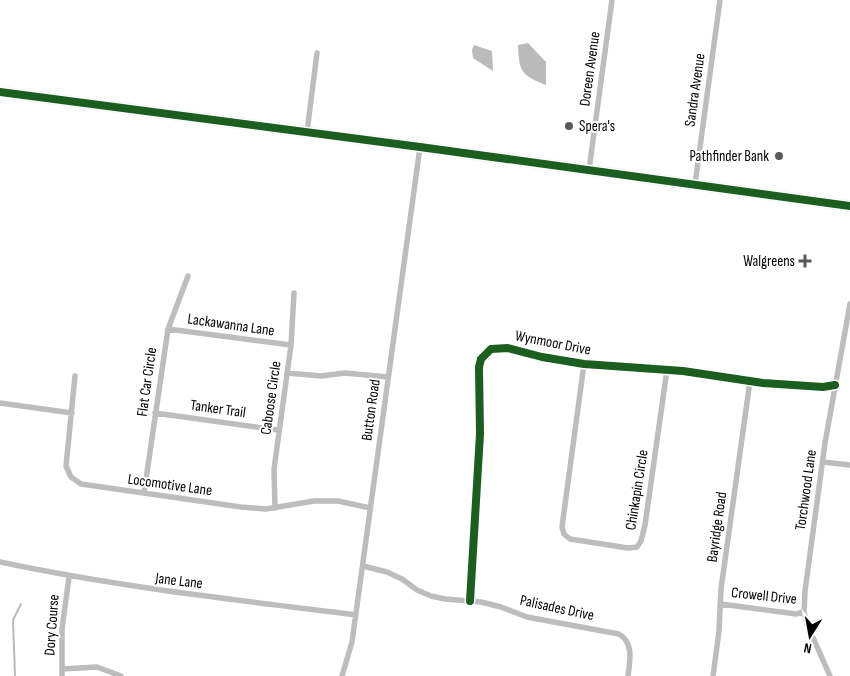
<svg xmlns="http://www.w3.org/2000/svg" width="850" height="676" viewBox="0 0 850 676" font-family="'Sofia Sans Condensed',sans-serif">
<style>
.water{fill:#bbb}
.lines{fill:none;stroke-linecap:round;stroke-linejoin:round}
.stream{stroke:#bbb;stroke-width:2}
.primary-casing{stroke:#dbdbdb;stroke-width:11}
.minor{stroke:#bdbdbd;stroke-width:5.5}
.primary{stroke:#bdbdbd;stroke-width:9}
.cycleway-casing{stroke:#fff;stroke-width:11}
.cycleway{stroke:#1b5e20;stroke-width:8}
.poi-dot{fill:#595959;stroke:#fff;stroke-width:2}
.labels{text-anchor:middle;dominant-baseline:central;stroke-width:4;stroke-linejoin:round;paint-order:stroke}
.street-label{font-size:15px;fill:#000;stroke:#fff}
.poi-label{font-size:15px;fill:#000;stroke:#fff;text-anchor:end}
</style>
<rect width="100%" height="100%" fill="#fff"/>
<!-- water -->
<path class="water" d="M528,43L546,62V85C521,75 519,72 518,45Z
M474,45L492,51L493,71L473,58L472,50Z"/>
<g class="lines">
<!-- stream -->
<path class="stream" d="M15,676L13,620L21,604"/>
<defs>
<path id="primary" d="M0,92L420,147L850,206"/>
</defs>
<!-- primary casing -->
<use href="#primary" class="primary-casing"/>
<!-- minor -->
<path class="minor" d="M307,132L317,53
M589,170L612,0
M695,184L720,0
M168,329L291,345
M584,364L562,527L564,534L570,539L628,548L637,547L641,541L645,525L667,370
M287,373L321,376L345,373L388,377
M75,376L66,466L71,477L81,484L241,507L266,509L314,501H338L370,508
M0,403L72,413
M155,413L278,430
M823,462L850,465
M144,493L168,329L188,276
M275,508L274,469L291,345L294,293
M0,562C118,587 236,600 356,615
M363,566L387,572L402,579L417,590L431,596L445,599L481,602L501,607L527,617L619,634C634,643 630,661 628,676
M470,601L480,434L479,367L481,359L491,349L508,348L542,357L584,364L683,371L763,383L823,387L835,385
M721,604L796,614L804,612
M62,669L97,667L121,676
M62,676V629L69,577
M342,676L352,642L420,147
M713,676L719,631L721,589L750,381
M830,676L807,624L804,612L805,591L825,443L850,304"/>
<!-- primary -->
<use href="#primary" class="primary"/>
<defs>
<path id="cycleway" d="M0,92L420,147L850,206
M470,601L480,434L479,367L481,359L491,349L508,348L542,357L584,364L683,371L763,383L823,387L835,385"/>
</defs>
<!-- cycleway casing -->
<use href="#cycleway" class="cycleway-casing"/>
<!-- cycleway -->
<use href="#cycleway" class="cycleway"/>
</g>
<!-- markers -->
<g class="poi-dot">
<circle cx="569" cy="126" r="5"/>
<circle cx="779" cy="156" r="5"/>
<path d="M802.5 253.5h5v5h5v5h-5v5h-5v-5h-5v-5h5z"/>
</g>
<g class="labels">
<!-- street labels -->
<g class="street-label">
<text transform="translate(590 69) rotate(-82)">Doreen Avenue</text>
<text transform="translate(695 90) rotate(-82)">Sandra Avenue</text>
<text transform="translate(231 325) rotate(8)">Lackawanna Lane</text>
<text transform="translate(553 343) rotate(11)">Wynmoor Drive</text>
<text transform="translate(147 382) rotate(-82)">Flat Car Circle</text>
<text transform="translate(271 398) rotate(-82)">Caboose Circle</text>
<text transform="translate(218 409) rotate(8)">Tanker Trail</text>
<text transform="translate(371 410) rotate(-82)">Button Road</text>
<text transform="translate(170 485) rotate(8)">Locomotive Lane</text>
<text transform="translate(637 490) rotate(-81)">Chinkapin Circle</text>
<text transform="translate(806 490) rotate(-82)">Torchwood Lane</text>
<text transform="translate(717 527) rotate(-82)">Bayridge Road</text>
<text transform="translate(179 581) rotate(7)">Jane Lane</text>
<text transform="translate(764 596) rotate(6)">Crowell Drive</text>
<text transform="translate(557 608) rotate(12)">Palisades Drive</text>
<text transform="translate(52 625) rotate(-86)">Dory Course</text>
</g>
<!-- poi labels -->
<g class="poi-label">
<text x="579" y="126" text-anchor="start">Spera's</text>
<text x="769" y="156">Pathfinder Bank</text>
<text x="795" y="261">Walgreens</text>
</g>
</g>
<!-- north arrow -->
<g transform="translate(810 636) rotate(191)" stroke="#ffffff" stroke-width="4" paint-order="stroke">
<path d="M0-4L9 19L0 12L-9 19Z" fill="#000000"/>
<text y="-8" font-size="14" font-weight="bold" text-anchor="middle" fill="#000000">N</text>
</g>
</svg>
